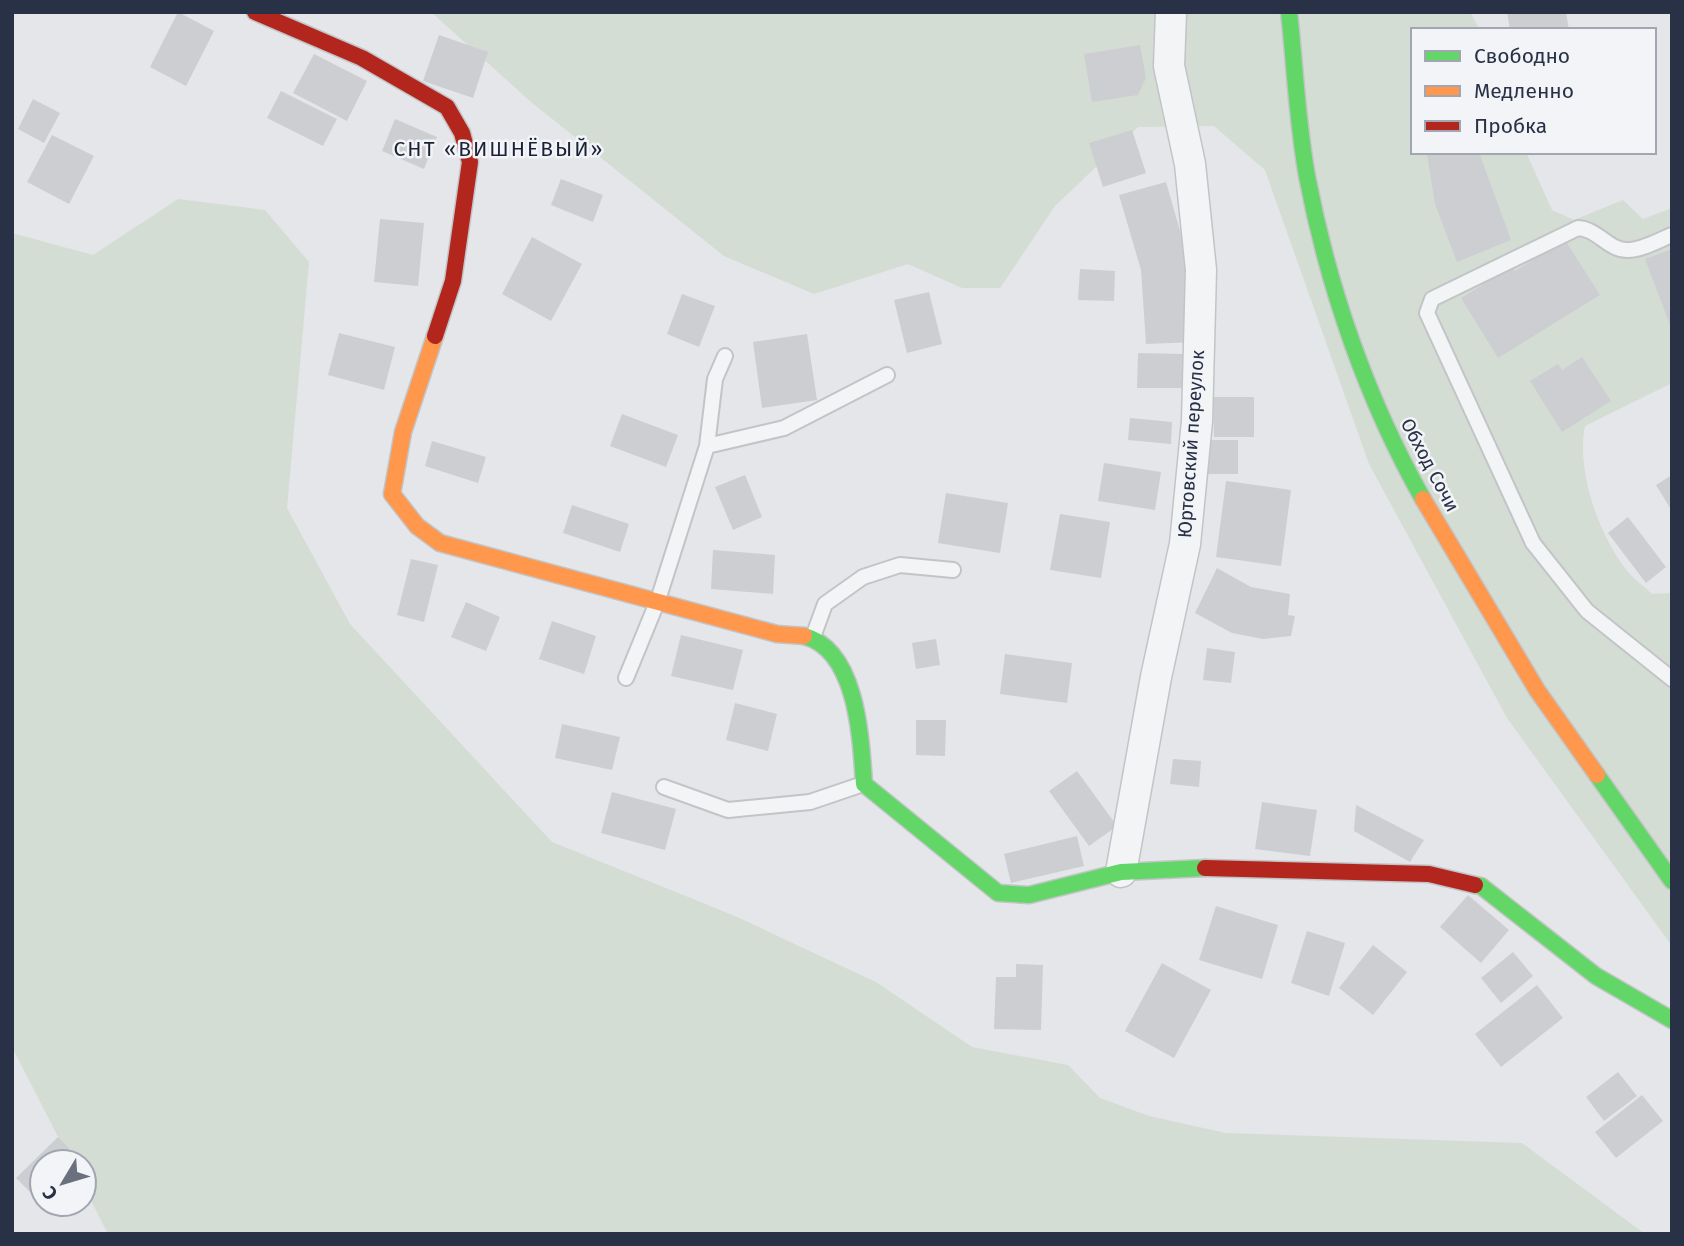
<svg xmlns="http://www.w3.org/2000/svg" width="1684" height="1246" viewBox="0 0 1684 1246" font-family="'Fira Sans',sans-serif">
<style>
.green{fill:#d4ddd4}
.building{fill:#cdced2}
.lines{fill:none;stroke-linecap:round;stroke-linejoin:round}
.lane-casing{stroke:#c2c4c7;stroke-width:18}
.street-casing{stroke:#c2c4c7;stroke-width:33}
.fast-casing{stroke:#c2c4c7;stroke-width:19}
.slow-casing{stroke:#c2c4c7;stroke-width:19}
.jam-casing{stroke:#c2c4c7;stroke-width:19}
.lane{stroke:#f3f4f6;stroke-width:14}
.street{stroke:#f3f4f6;stroke-width:30}
.fast{stroke:#63d668;stroke-width:16}
.slow{stroke:#ff974d;stroke-width:16}
.jam{stroke:#b3261e;stroke-width:16}
.labels{text-anchor:middle;dominant-baseline:central;stroke-width:5;stroke-linejoin:round;paint-order:stroke}
.street-label{font-size:19px;fill:#283145;stroke:#f2f4f8}
.neighbourhood-label{font-size:21px;letter-spacing:2px;fill:#1b2236;stroke:#f2f4f8}
</style>
<rect width="100%" height="100%" fill="#e4e6e9"/>
<!-- green -->
<path class="green" d="M431,12H1470L1480,30H1413V152H1526L1552,210L1574,220L1623,200L1643,219L1672,208V383L1585,426C1576,470 1599,537 1628,572C1635,580 1645,587 1652,594L1672,593V946L1507,718L1369,464L1265,170L1214,126L1138,127L1055,206L1000,288H962L908,264L814,294L724,256L531,102Z
M178,199L265,210L309,262L287,508L350,624L552,842L735,916L876,982L972,1047L1068,1065L1100,1098L1149,1116L1226,1133L1522,1143L1645,1234H108L84,1187V1162H71L12,1047V233L93,255Z"/>
<!-- building -->
<path class="building" d="M178,12L214,31L186,86L150,67Z
M1507,12H1566L1569,30H1510Z
M439,35L488,52L473,98L423,81Z
M1140,45L1146,78L1138,95L1092,102L1084,54Z
M314,54L367,81L347,121L293,93Z
M281,91L337,119L323,146L267,118Z
M33,99L60,113L44,143L18,129Z
M395,119L437,137L424,169L382,151Z
M1132,130L1146,173L1103,187L1089,143Z
M52,135L94,156L69,204L27,182Z
M1435,152H1479L1511,240L1457,262L1435,204L1427,155Z
M561,179L603,195L593,222L551,205Z
M1166,182L1189,262L1195,342L1146,344L1141,270L1119,195Z
M380,219L424,223L418,286L374,282Z
M532,237L582,264L551,321L502,294Z
M1565,240L1600,295L1498,358L1461,298L1512,267L1515,271Z
M1672,249V325H1670L1645,259Z
M1080,269L1115,271L1114,301L1078,300Z
M929,292L942,344L907,353L894,300Z
M682,294L715,306L699,347L667,334Z
M339,333L395,347L384,390L328,375Z
M807,334L817,400L762,408L753,342Z
M1138,353L1184,354V388H1137Z
M1582,357L1611,401L1562,432L1530,381L1558,364L1562,370Z
M1213,397H1254V437H1214Z
M622,414L678,435L666,467L610,446Z
M1130,418L1172,422L1171,444L1128,440Z
M1208,440H1238V474H1208Z
M432,441L486,457L478,483L425,466Z
M1104,463L1161,472L1155,510L1098,501Z
M745,475L762,517L733,530L715,487Z
M1672,475V511L1656,485Z
M1226,481L1291,490L1281,566L1216,557Z
M946,493L1008,503L1000,553L938,543Z
M572,505L629,524L620,552L563,533Z
M1060,514L1110,522L1101,578L1050,570Z
M1628,517L1666,567L1646,583L1608,533Z
M713,550L775,555L773,594L711,589Z
M411,559L438,565L424,622L397,615Z
M1217,568L1251,587L1290,594L1288,615L1295,616L1291,636L1263,639L1232,633L1195,613Z
M466,602L500,617L486,651L451,637Z
M552,621L596,636L584,674L539,659Z
M681,635L743,650L733,690L671,676Z
M936,639L940,665L916,669L912,643Z
M1207,648L1235,652L1231,683L1203,680Z
M1005,654L1072,663L1067,703L1000,694Z
M735,703L777,714L768,751L726,740Z
M916,720H946L945,756L916,755Z
M562,724L620,737L612,770L555,758Z
M1173,759L1201,761L1199,787L1170,784Z
M1077,771L1117,826L1089,846L1049,791Z
M612,792L676,809L665,850L601,833Z
M1262,802L1317,810L1310,856L1255,849Z
M1356,805L1424,840L1410,862L1354,831Z
M1077,836L1084,866L1011,883L1004,854Z
M1468,895L1509,930L1481,963L1440,927Z
M1216,906L1278,925L1262,979L1199,960Z
M1307,931L1345,943L1329,996L1291,983Z
M1373,945L1407,972L1373,1015L1339,988Z
M1513,952L1533,976L1501,1003L1481,978Z
M1162,963L1211,990L1174,1058L1125,1031Z
M1016,964L1043,965L1041,1030L994,1029L996,977H1016Z
M1537,985L1563,1018L1501,1067L1475,1034Z
M1618,1072L1637,1096L1604,1121L1586,1097Z
M1642,1095L1663,1121L1616,1158L1595,1132Z
M58,1137L82,1162H42V1204L16,1178Z"/>
<g class="lines">
<defs>
<path id="lane" d="M1672,235C1659,240 1642,250 1628,250C1609,251 1598,229 1578,228L1432,299L1427,313L1533,543L1587,611L1672,679
M725,356L715,379L707,446L784,428L887,375
M813,637L825,604L863,577L900,565L953,570
M626,678L658,600L707,446
M664,787L728,810L810,802L863,784"/>
<path id="street" d="M1121,872L1156,677L1185,544L1197,421L1201,270L1190,164L1169,66L1171,12"/>
<path id="fast" d="M1289,12C1295,66 1297,122 1307,176C1328,287 1367,400 1423,499
M804,636C858,650 861,741 864,784L998,893L1029,895L1121,872L1205,868
M1597,775L1672,881
M1475,885L1481,886L1596,976L1672,1020"/>
<path id="slow" d="M435,336L403,432L392,494L417,526L440,543L777,634L804,636
M1423,499L1537,690L1597,775"/>
<path id="jam" d="M255,12L362,58L447,107L462,133L470,162L453,281L435,336
M1205,868L1429,874L1475,885"/>
</defs>
<!-- lane casing -->
<use href="#lane" class="lane-casing"/>
<!-- street casing -->
<use href="#street" class="street-casing"/>
<!-- fast casing -->
<use href="#fast" class="fast-casing"/>
<!-- slow casing -->
<use href="#slow" class="slow-casing"/>
<!-- jam casing -->
<use href="#jam" class="jam-casing"/>
<!-- lane -->
<use href="#lane" class="lane"/>
<!-- street -->
<use href="#street" class="street"/>
<!-- fast -->
<use href="#fast" class="fast"/>
<!-- slow -->
<use href="#slow" class="slow"/>
<!-- jam -->
<use href="#jam" class="jam"/>
</g>
<g class="labels">
<!-- street labels -->
<g class="street-label">
<text transform="translate(1191 444) rotate(-86)">Юртовский переулок</text>
<text transform="translate(1430 465) rotate(62)">Обход Сочи</text>
</g>
<!-- neighbourhood labels -->
<g class="neighbourhood-label">
<text x="499" y="149">СНТ «ВИШНЁВЫЙ»</text>
</g>
</g>
<!-- border -->
<rect width="1684" height="1246" fill="none" stroke="#283145" stroke-width="28"/>
<!-- legend -->
<rect x="1411" y="28" width="245" height="126" fill="#f2f4f8" stroke="#a1a6b0" stroke-width="2"/>
<rect x="1425" y="51" width="35" height="10" fill="#63d668" stroke="#a1a6b0" stroke-width="2"/>
<text x="1474" y="63" font-size="21" fill="#283145">Свободно</text>
<rect x="1425" y="86" width="35" height="10" fill="#ff974d" stroke="#a1a6b0" stroke-width="2"/>
<text x="1474" y="98" font-size="21" fill="#283145">Медленно</text>
<rect x="1425" y="121" width="35" height="10" fill="#b3261e" stroke="#a1a6b0" stroke-width="2"/>
<text x="1474" y="133" font-size="21" fill="#283145">Пробка</text>
<!-- north arrow -->
<g transform="translate(63 1183) rotate(232)"><circle r="33" fill="#f2f4f8" stroke="#a1a6b0" stroke-width="2"/>
<path d="M0-5L12 26L0 18L-12 26Z" fill="#6a707e"/>
<text y="-10" font-size="19" font-weight="bold" text-anchor="middle" fill="#283145">С</text>
</g>
</svg>
